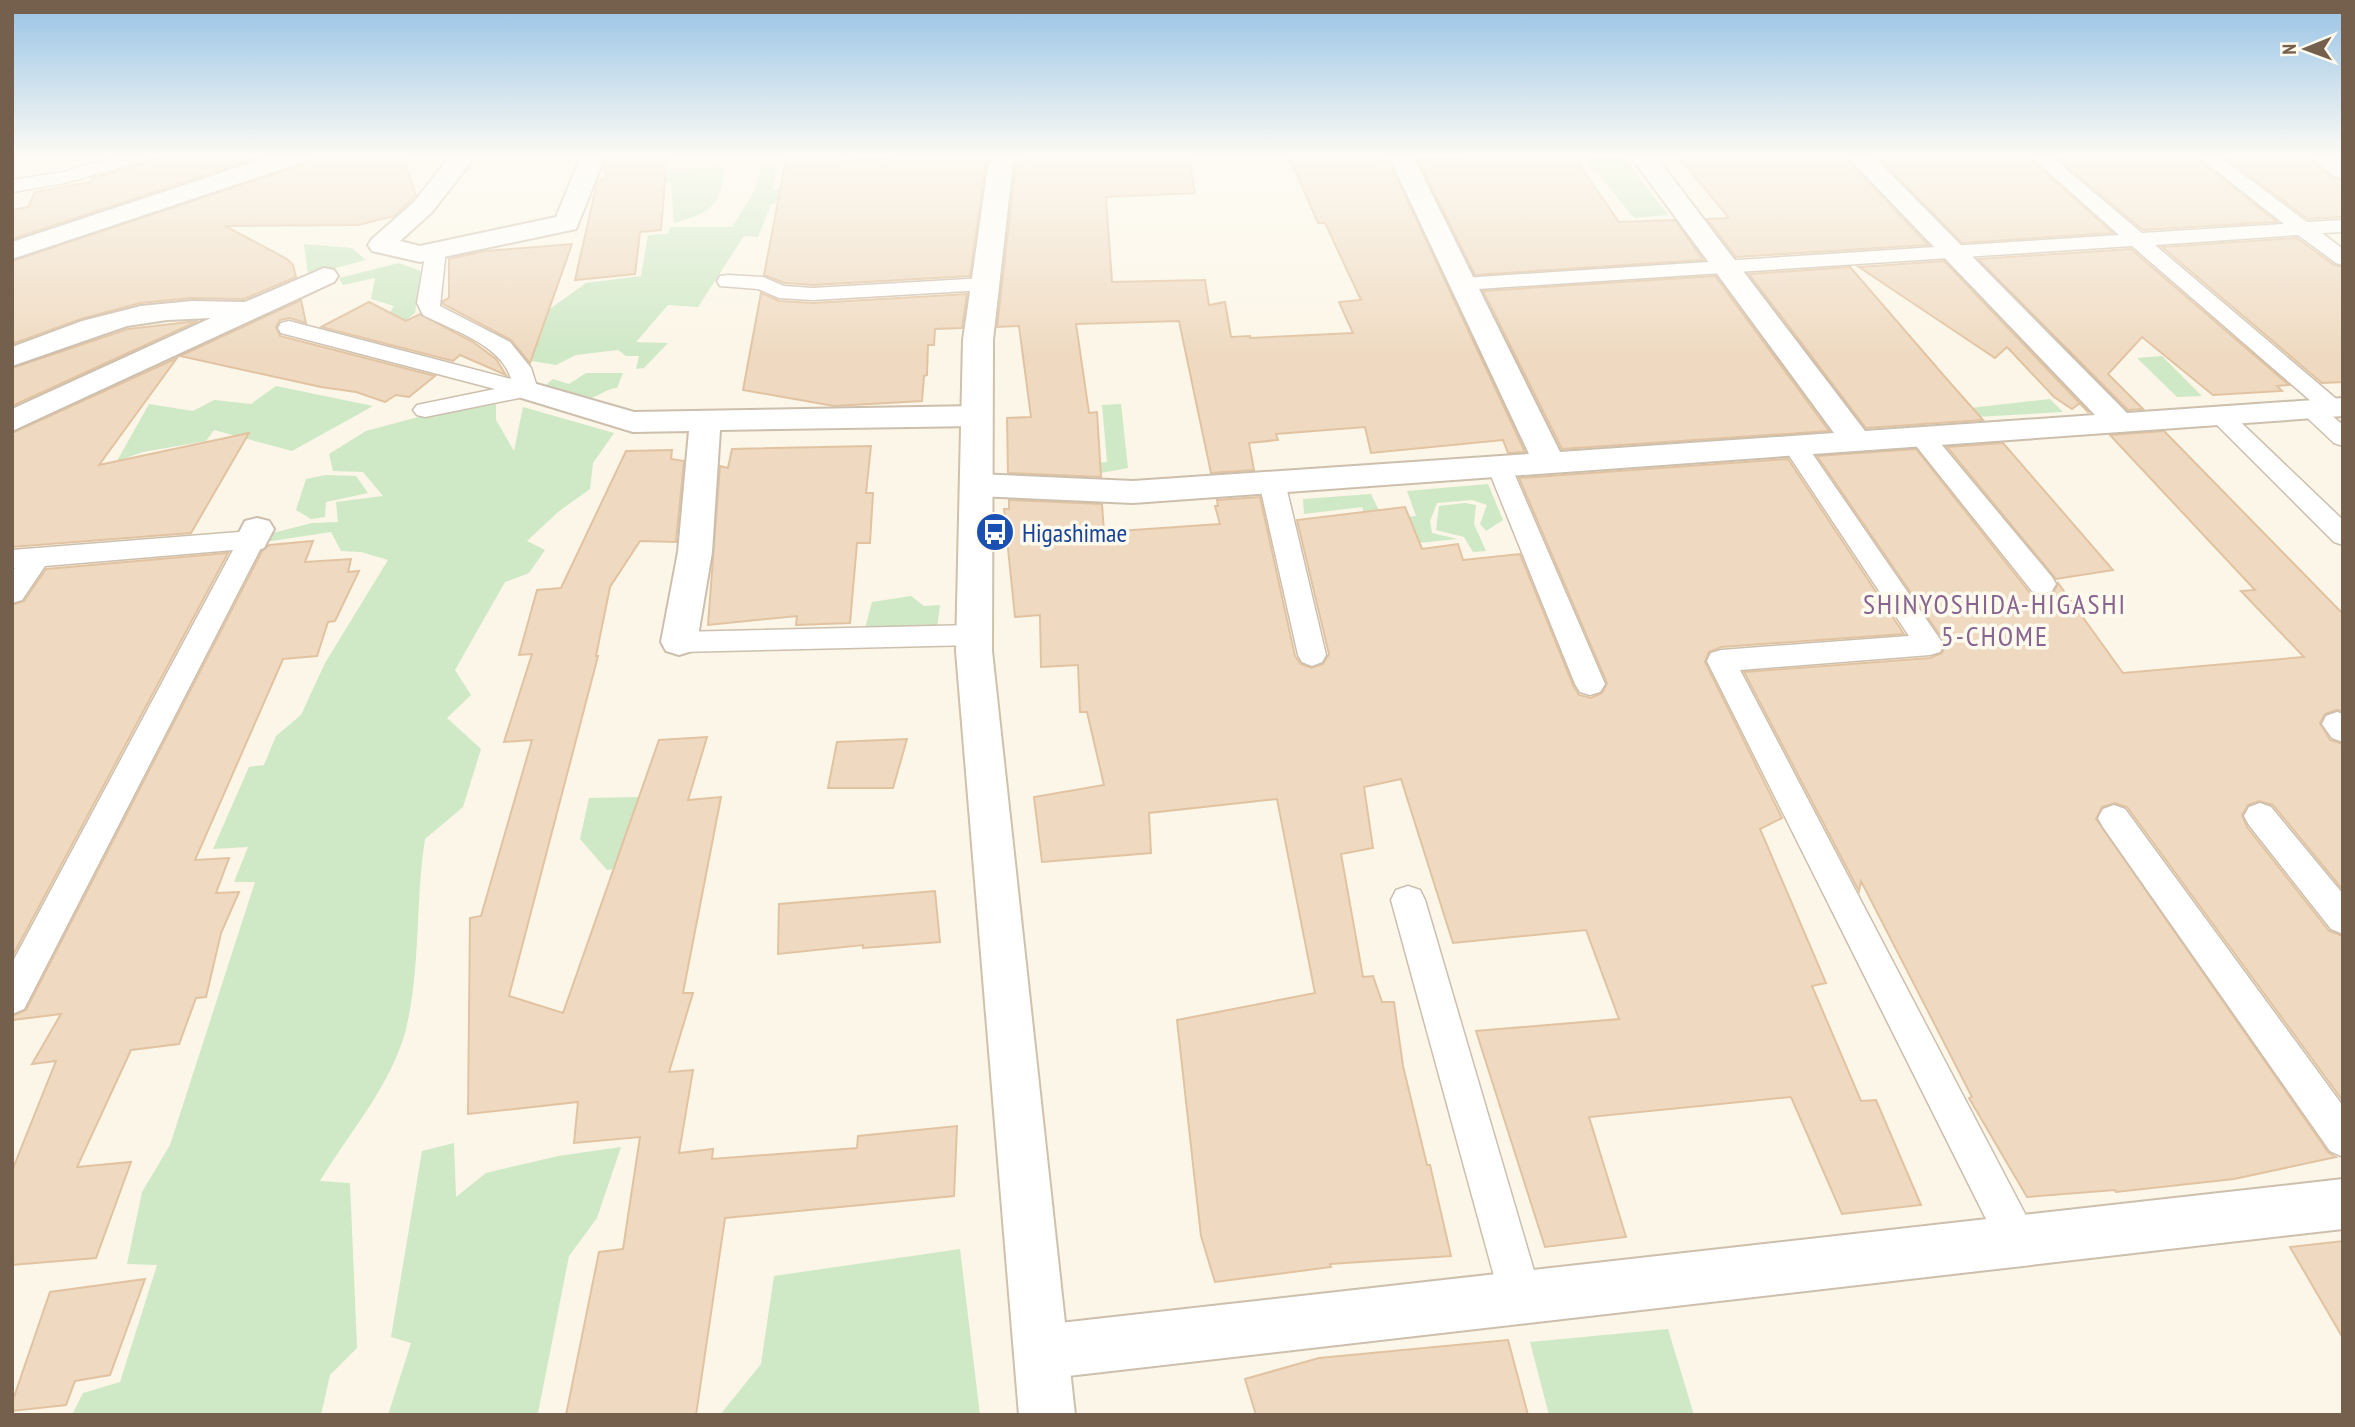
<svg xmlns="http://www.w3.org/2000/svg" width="2355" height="1427" viewBox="0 0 2355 1427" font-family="'PT Sans Narrow',sans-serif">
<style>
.green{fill:#cfe8c6}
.building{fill:#efdac1;stroke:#e1c3a2;stroke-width:2}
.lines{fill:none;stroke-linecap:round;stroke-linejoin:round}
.lane-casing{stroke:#cdbfae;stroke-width:3}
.street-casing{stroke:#cdbfae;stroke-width:4}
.secondary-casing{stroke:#cfc1ac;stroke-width:4}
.lane{fill:#fff;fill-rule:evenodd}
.street{fill:#fff;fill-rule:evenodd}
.secondary{fill:#fff;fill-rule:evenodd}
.labels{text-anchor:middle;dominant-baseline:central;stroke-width:7;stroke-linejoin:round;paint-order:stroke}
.transit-label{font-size:26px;fill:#164399;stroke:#fefaee;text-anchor:start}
.neighbourhood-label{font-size:28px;letter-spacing:2px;fill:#886590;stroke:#fefaee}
</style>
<rect width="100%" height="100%" fill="#fbf6e7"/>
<!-- green -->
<path class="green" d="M1582,154L1623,157L1668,215L1634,218Z
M776,165L773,189L791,191L789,201L771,204L758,237L744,236L698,307L668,305L636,342L668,343L644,368L636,369L639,356H626L618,350L576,355L556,365L526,360L510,343L465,314L540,316L586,283L641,276L648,235L667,234L671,227H732L755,190L761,167Z
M724,166C723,205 710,214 674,223L671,182L646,184L649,173Z
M304,244L352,248L366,260L308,275Z
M399,263L421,271L415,313L396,328L382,324L394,306L371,299L375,278L343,285L339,278Z
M2162,356L2202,396L2177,397L2137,358Z
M586,373H623L617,388C606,389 601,395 591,398C575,404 557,394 541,389L553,379L569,384Z
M276,386L373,406L292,451L214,430L206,441L143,452L117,461L149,404L193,411L214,400L251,404Z
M2050,399L2063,412L1976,417L1970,408Z
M496,404V420L514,451L523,407L614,433L593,463L590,489L558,512L527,541L545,550L529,573L505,582L455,670L471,695L447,718L481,749L463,807L425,839C415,902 421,966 406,1029C392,1084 349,1133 320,1181L350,1183L357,1348L330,1375L321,1415H72L83,1393L120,1382L157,1265L127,1264L142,1192L170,1145L255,882H234L248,847L213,849L249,767L264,765L276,736L301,715L325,663L388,560L361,552L341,551L331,532L265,542L269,534L312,523L338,522L336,502L383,496L363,472L333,471L329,454L366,431L422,416Z
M1121,404L1128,468L1101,473L1028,469L1107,462L1102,405Z
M326,475L356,476L368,493L326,502L325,517L311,519L296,510L306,479Z
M1488,484L1503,520L1486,531L1480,524L1487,505L1472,500L1437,503L1430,521L1432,533L1457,539L1419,543L1457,646L1542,639L1537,622L1550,621L1575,688L1535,693L1514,654L1436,652L1401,580L1415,576L1408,561L1383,563L1362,507L1304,514L1303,499L1371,494L1383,519L1416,516L1407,491Z
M1465,503L1476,505L1474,524L1486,551L1473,552L1464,537L1436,530L1439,506Z
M911,596L924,606L940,605L937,628H865L872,602Z
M640,797L625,868L607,870L580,839L589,798Z
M454,1143L456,1197L486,1173L558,1156L621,1147L597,1218L569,1256L538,1413L388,1415L411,1343L391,1337L422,1151Z
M960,1249L980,1415H720L761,1364L774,1276Z
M1668,1329L1694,1415H1549L1530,1342Z"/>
<!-- building -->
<path class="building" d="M157,154H269L12,239V210L28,207L35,192L91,182L92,178L154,161Z
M317,154H402L416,195L394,216L358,225L225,226L287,259L293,265L296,277L244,299L192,298L140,303L81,319L12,344V261L313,161Z
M608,154H667L661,230L640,232L635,274L575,280L597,183L607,176L604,167Z
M787,154H841L840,161L889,159L895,162H986L970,276L813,285L785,283L764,275Z
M1024,154H1188L1195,193L1106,197L1112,282L1205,280L1209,305L1225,302L1231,337L1250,336V338L1353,333L1339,302L1361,300L1325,223H1318L1288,154H1375L1380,162L1389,161L1525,452L1508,453L1503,440L1371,453L1365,427L1276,434L1278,440L1249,443L1254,470L1211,473L1179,321L1076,324L1089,413L1097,412L1101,477L1008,473L1007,418L1031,417L1019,326L997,327L1016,162H1025Z
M1548,154H1577L1581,167L1619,222L1675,220L1703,260L1475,275L1418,160Z
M1676,154H1842L1928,245L1736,257L1707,219L1729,218Z
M1875,154H2025L2113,233L1962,243Z
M2052,154L2193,155L2277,222L2143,230Z
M2304,154L2332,178L2343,180V217L2308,219L2221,155Z
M2297,238L2334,265L2343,267V382L2322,383L2162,247Z
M572,244L530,363L511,340L443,304V301L449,298V259L485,251Z
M2131,249L2289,385L2277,386L2282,391L2213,395L2142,337L2108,374L2143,409L2128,410L1978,259Z
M1944,261L2089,413L2080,403L2072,409L2054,397L2007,347L1995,358L1859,267Z
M1850,267L1945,377L1983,420L1866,428L1749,274Z
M1715,276L1829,431L1562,449L1483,291Z
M761,293L779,301L813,303L967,294L962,328L935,329L934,345H928L927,375L924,376L922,401L834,406L743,390Z
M301,300L306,323L290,318L280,320L276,327L280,336L435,376L409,397L396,395L385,402L356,392L321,387L180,356Z
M369,302L406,321L420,314L473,342L496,359L506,375L460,355L453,361L321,327Z
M198,321L12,406V368L128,329Z
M177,358L99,465L249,433L191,533L12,547V433Z
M2164,431L2343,614V711L2336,710L2325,714L2320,723L2330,740L2343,744V890L2273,805L2259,801L2248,805L2242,815L2247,827L2329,931L2343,936V1101L2127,807L2115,803L2102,807L2096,819L2328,1152L2336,1157L2234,1179L2116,1192L2115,1190L2027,1197L1969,1098L1972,1097L1861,881L1859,891L1744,672L1930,658L1942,653L1946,644L1817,456L1916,449L2030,593L2041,597L2053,594L2058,583L2123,673L2304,657L2241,591L2255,590L2110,435Z
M2003,443L2113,570L2056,579L1947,447Z
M871,446L866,493H873L870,543H857L850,623L796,625L797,616L708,625L720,466L728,468L732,449Z
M672,450L671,459L684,461L676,542L640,541L610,587L596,656H598L509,996L563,1013L659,740L707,737L688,800L721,797L683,993H693L669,1072L693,1070L679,1153L713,1149L712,1159L857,1148L858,1136L957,1126L954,1196L725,1218L696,1415H566L599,1252L623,1249L640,1137L574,1143L578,1102L468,1114L470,918L481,916L532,740L504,742L532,654L519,655L537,590L561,588L626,451Z
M1788,459L1904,634L1721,647L1709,652L1705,662L1782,818L1760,829L1826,983L1812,986L1861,1101L1876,1100L1921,1205L1842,1214L1791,1097L1589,1117L1626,1237L1545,1247L1476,1031L1619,1019L1586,930L1453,943L1401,779L1364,787L1373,848L1341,854L1363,977L1373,976L1382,1002H1394L1403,1066L1427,1165H1430L1451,1256L1330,1264L1331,1267L1215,1282L1201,1236L1177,1020L1315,993L1277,799L1149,813L1151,853L1042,862L1034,797L1104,785L1087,712H1080L1078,665L1041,667L1040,615L1015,617L1004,509H1009V500L1102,504L1104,532L1220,524L1215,506H1218L1217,500L1260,497L1295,656L1301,664L1311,668L1323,664L1329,654L1297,520L1405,507L1422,549L1458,544L1463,560L1520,554L1573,685L1579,695L1591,698L1602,693L1607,683L1519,478Z
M313,541L305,562L351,559L348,572L359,571L335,621L328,622L317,656L283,659L195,860L229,858L216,893L239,892L221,933L206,997L196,998L179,1044L131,1050L77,1167L131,1162L96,1258L12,1265V1171L56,1061L32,1064L61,1014L12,1020V1016L26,1010L262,551L269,545Z
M228,553L12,957V605L24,601L46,569Z
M907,739L893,788H828L837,742Z
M935,891L940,942L863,948V945L778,954L779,904Z
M2343,1241V1338L2290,1247Z
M145,1279L110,1375L75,1381L66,1405L12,1411V1403L50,1292Z
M1508,1340L1528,1415H1256L1245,1379L1319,1358Z"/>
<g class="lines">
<defs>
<path id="lane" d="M125,154H155L153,158L65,183L12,192V180L63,172Z
M2028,154H2048L2142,233L2284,224L2195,154H2216L2307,222L2343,220V232L2322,233L2343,249V265L2336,263L2298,235L2155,245L2340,402L2343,405L2340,412L2330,414L2343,425V446L2334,443L2298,409L2302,404L2312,402L2132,246L1463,290L1455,289L1452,284L1455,279L1463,278L2119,235Z
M436,244L443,246L446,250L440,306L510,342L531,368L538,390L534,395L425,417L417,415L413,410L417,405L495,389L281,333L278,328L281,323L289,321L511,379C502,345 452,330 423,315L417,303L426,250L429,246Z
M728,275L763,277L784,286L813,288L985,278L993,279L996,284L993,289L985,290L813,300L779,298L758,289L720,286L717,281L720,276Z
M2220,408L2228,410L2343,520V545L2334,542L2212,420L2208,415L2212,410Z
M1922,429L1931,432L2052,577L2056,584L2052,591L2042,594L2032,591L1913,442L1910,437L1913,432Z
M1794,437L1803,440L1944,645L1940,652L1930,655L1740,670L2033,1229L2039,1243L2033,1257L2019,1263L2005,1257L1707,661L1711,653L1721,650L1909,636L1782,445L1785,440Z
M1499,458L1508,460L1511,466L1605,684L1600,692L1590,695L1580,692L1575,684L1487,466L1490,460Z
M1272,474L1281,476L1285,482L1326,655L1322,662L1312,666L1302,662L1298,655L1259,482L1263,476Z
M252,531L261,534L265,540L24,1009L12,1014V963L233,550L45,566L22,600L12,603V572L15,568H12V550Z
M974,625L984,628L988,635L984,642L974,645L679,652L669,649L665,642L669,635L679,632Z
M2337,712L2343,714V742L2332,738L2322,724L2326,716Z
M2260,803L2271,807L2343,894V934L2331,929L2249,825L2244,816L2249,807Z
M2114,805L2125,809L2343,1106V1157L2330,1151L2103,827L2098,818L2103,809Z
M1408,886L1420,890L1425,900L1542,1298L1536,1313L1521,1319L1506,1313L1500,1298L1391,900L1396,890Z"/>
<path id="street" d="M278,154H315L312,159L12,259V242Z
M452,154H477L432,212L400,241L420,246L556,217L582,154H606L576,229L420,262L372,251L368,245L372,239L414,202Z
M1388,154H1412L1560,452L1834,433L1629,154H1654L1865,431L2095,415L1845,154H1871L2127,413L2343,398V416L1133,503L976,496L964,493L960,485L964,477L976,474L1133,481L1529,454Z
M324,268L334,270L338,276L334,282L12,431V409L211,318L167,320L127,326L12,366V347L82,321L141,306L192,301L245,302Z
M526,381L634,412L977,406L988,409L992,416L988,423L977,426L720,430L712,552L697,642L692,651L679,655L666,651L661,642L678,552L689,431L633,432L515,396L511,390L515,384Z
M257,518L269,521L274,529L264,548L252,552L240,548L235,540L245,521Z
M2343,1179V1229L1042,1379L1023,1371L1015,1352L1023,1333L1042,1325Z"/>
<path id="secondary" d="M990,154H1014L993,340L992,651L1075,1415H1019L956,651L963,340Z
M2307,154H2335L2343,159V178L2334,176Z"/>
</defs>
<!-- lane casing -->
<use href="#lane" class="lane-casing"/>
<!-- street casing -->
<use href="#street" class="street-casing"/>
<!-- secondary casing -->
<use href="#secondary" class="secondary-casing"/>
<!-- lane -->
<use href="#lane" class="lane"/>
<!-- street -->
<use href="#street" class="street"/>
<!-- secondary -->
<use href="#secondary" class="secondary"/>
</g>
<!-- sky -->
<linearGradient id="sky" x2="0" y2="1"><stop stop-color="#97c3e6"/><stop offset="0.44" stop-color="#fdfbf4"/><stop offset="1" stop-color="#fdfbf4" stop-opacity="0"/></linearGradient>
<rect width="2355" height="354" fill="url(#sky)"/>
<!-- icons -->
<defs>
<symbol id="bus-disc" viewBox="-11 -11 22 22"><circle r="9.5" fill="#1a4fb4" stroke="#fefaee"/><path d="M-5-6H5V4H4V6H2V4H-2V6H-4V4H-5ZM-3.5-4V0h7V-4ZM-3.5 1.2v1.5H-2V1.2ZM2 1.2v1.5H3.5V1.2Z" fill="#fff"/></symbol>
</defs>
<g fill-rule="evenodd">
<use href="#bus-disc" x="973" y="510" width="44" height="44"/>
</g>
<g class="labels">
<!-- transit labels -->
<g class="transit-label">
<text x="1022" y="532">Higashimae</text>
</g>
<!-- neighbourhood labels -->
<g class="neighbourhood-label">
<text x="1995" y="603">SHINYOSHIDA-HIGASHI<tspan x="1995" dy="32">5-CHOME</tspan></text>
</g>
</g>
<!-- border -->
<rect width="2355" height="1427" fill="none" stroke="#74604d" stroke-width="28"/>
<!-- north arrow -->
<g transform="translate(2306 49) rotate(269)" stroke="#fefaee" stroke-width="5" paint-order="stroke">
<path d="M0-5L12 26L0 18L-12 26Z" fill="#74604d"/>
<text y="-10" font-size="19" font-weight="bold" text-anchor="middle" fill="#74604d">N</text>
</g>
</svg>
